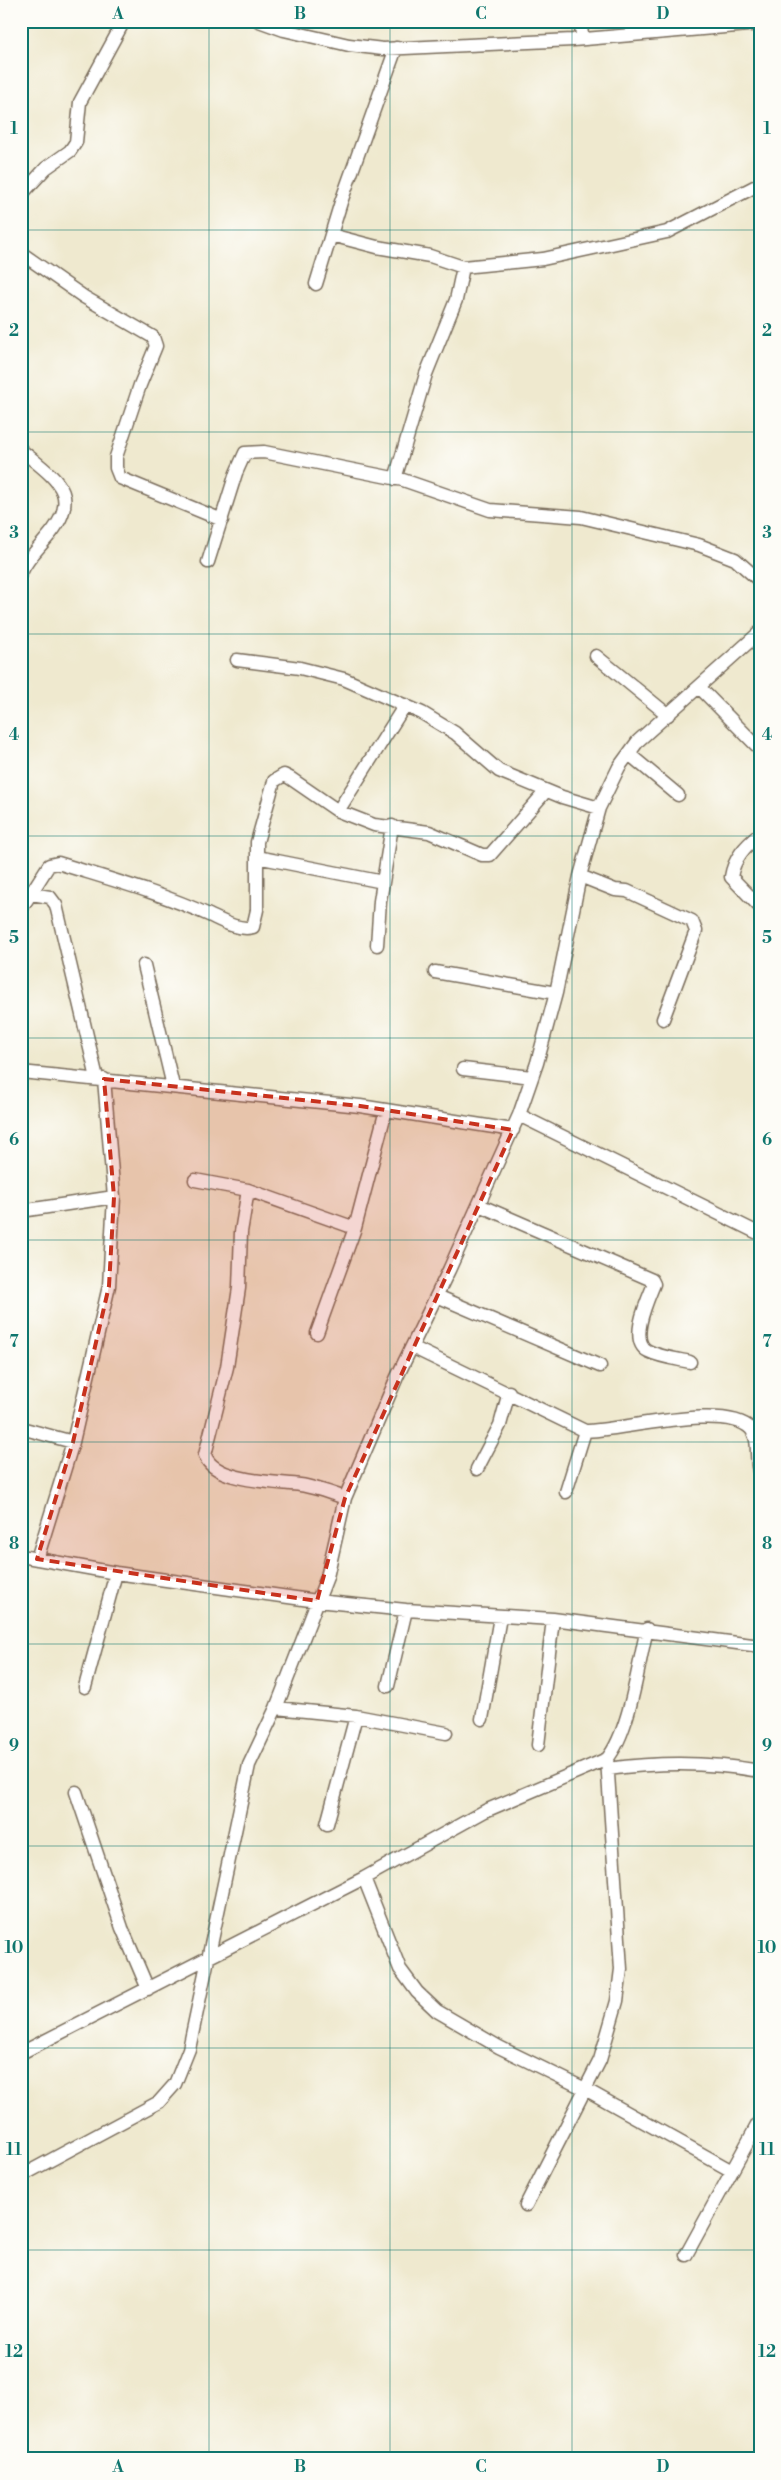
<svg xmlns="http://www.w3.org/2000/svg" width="781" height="2480" viewBox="0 0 781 2480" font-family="'Libre Bodoni',serif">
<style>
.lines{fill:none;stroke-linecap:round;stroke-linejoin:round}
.minor-casing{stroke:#7a6d5c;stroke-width:15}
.minor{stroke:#fff;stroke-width:12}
.marked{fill:#c8321e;fill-opacity:0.2;stroke:#c8321e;stroke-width:4;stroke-dasharray:10 6;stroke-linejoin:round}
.grid{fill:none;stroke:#0f766e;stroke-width:1;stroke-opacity:0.55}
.neatline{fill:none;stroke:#0f766e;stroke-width:2}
.grid-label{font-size:16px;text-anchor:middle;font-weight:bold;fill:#0f766e}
</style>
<rect width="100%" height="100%" fill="#fdfcf7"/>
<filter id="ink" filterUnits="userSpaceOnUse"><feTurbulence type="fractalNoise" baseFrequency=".02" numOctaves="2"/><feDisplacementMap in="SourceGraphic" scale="10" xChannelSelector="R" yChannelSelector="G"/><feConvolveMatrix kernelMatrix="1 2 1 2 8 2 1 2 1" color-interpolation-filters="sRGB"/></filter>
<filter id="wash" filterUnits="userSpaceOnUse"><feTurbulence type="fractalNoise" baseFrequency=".0096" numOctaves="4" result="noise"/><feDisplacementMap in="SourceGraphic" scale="20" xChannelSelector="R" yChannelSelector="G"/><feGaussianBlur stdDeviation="1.12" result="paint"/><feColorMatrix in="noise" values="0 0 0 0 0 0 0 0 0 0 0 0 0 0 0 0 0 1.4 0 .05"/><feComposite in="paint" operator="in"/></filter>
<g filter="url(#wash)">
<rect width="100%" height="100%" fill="#efe9cf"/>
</g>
<g filter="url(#ink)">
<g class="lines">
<defs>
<path id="minor" d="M259,21L284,30L349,45L383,49L573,40L760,24
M581,21L582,39
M21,195L46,168L70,151L76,142L80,102L124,21
M331,235L377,247L430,256L463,267L543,259L667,232L760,184
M21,253L84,297L153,337L156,346L140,385L116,457V468L120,478L222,520
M316,284L341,202L396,48
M21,450C56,479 85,495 46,539C37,550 27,559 21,573
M395,479L426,374L456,300L463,267
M208,562L236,473L245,453L264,452L403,480L490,510L581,517L699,545L735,559L760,581
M596,656L668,715
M237,660L300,668L344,679L422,713L455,733L499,771L562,797L599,808
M700,688L760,749
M405,705L338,811L374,825L429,832L482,855H490L546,791
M629,754L678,795
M760,834C745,846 734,858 731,877L760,907
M257,857L383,882
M580,876L615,890L627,891L692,921L696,931L663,1019
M31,894L50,897L56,905L97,1078
M21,909L49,865L58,863C109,879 161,893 209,915C222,921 239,931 253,927L257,910V842L274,781L284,775L290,778L338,811
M377,945L380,901L392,826
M144,965L173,1086
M435,972L556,993
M463,1069L532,1077
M21,1072L360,1106L513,1130
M519,1115L760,1234
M195,1180L248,1190L355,1228
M248,1190L241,1232L239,1288L227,1367L205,1455C213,1482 277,1482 300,1485C315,1487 331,1493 345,1498
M479,1205L652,1280L654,1284C648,1299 628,1341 648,1351C660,1357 677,1359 690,1362
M21,1211L114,1197
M437,1296L600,1366
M317,1333L355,1228L386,1110
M412,1347L585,1431C620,1431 726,1402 751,1429C761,1441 754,1460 760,1474
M21,1428L73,1442
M477,1469L500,1425L509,1392
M566,1492L585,1431
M21,1556L116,1573L317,1601L406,1610L553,1619L760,1646
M37,1559L73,1442L109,1286L114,1197L104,1079
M388,1686L406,1610
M85,1687L116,1573
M276,1708L356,1716L446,1733
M482,1719L500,1617
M538,1745L553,1619
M608,1769C659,1762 709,1762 760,1771
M76,1792L122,1928L148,1989
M327,1824L356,1716
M364,1878L400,1969L417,1992L437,2011L499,2047L585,2089L732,2171
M21,2053L364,1878L485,1811L607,1759C630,1731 638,1665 647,1629
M21,2176L159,2102L175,2084L189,2049L249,1765L276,1708L327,1577L345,1498L397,1377L449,1270L519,1115L537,1063L556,993L580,876L599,808L619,767L638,741L760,632
M526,2205L600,2060L617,2001L621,1969L607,1759
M686,2255L760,2120"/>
</defs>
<!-- minor casing -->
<use href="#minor" class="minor-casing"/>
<!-- minor -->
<use href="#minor" class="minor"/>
</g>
</g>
<!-- marked area -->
<path class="marked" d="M104,1079L360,1106L513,1130L345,1498L317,1601L37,1559L73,1442L109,1286L114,1197Z"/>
<!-- grid -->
<path class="grid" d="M209,21V2459M390,21V2459M572,21V2459M21,230H760M21,432H760M21,634H760M21,836H760M21,1038H760M21,1240H760M21,1442H760M21,1644H760M21,1846H760M21,2048H760M21,2250H760"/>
<!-- margin -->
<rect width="781" height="2480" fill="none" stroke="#fdfcf7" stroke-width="55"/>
<rect x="28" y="28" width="726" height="2424" class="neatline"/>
<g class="grid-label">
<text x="118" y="19">A</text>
<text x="300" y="19">B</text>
<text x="481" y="19">C</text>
<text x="663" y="19">D</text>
<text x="14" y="134">1</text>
<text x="767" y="134">1</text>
<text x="14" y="336">2</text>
<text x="767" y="336">2</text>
<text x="14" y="538">3</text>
<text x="767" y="538">3</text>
<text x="14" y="740">4</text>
<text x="767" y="740">4</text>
<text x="14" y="943">5</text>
<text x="767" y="943">5</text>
<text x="14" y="1145">6</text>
<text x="767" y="1145">6</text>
<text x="14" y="1347">7</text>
<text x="767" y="1347">7</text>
<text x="14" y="1549">8</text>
<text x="767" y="1549">8</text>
<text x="14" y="1751">9</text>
<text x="767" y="1751">9</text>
<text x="14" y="1953">10</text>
<text x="767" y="1953">10</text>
<text x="14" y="2155">11</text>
<text x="767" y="2155">11</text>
<text x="14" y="2357">12</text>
<text x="767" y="2357">12</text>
<text x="118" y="2472">A</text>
<text x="300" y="2472">B</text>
<text x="481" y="2472">C</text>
<text x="663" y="2472">D</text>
</g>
</svg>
